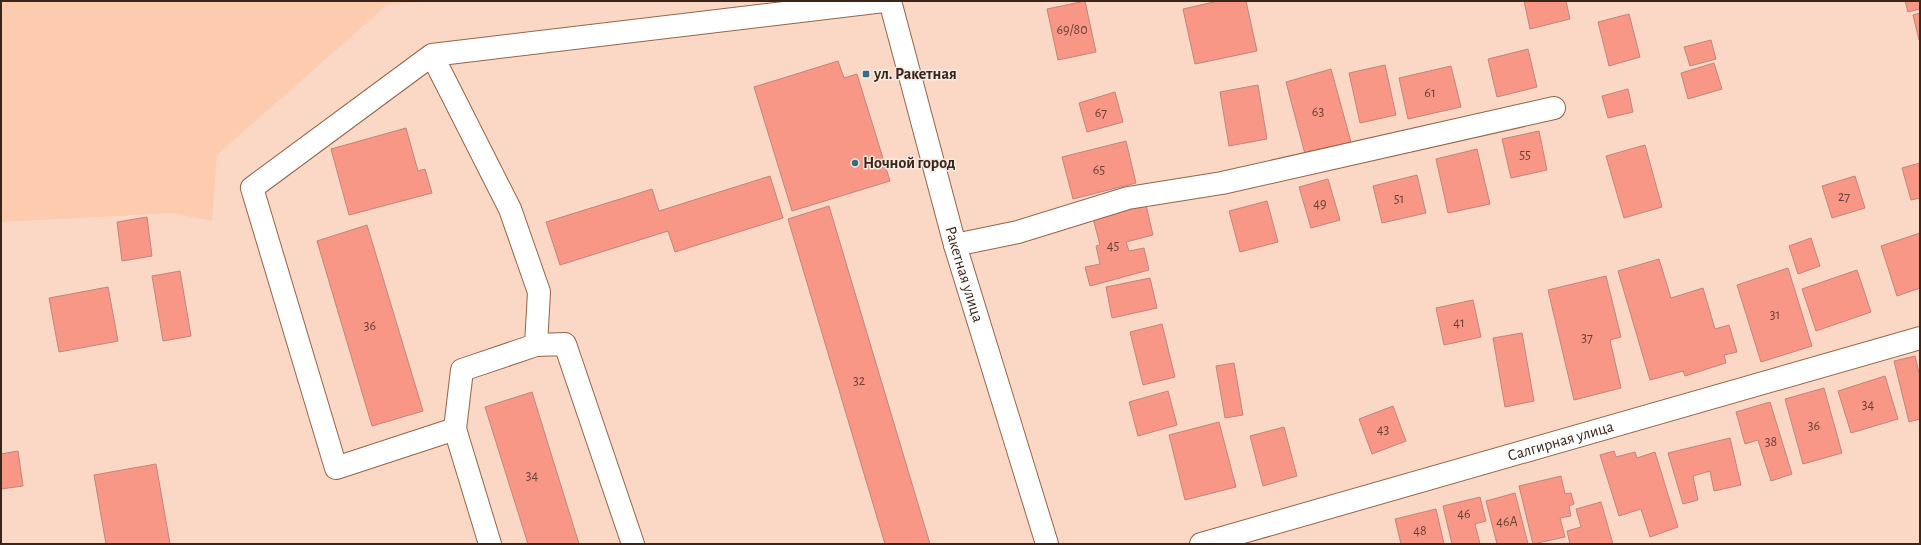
<svg xmlns="http://www.w3.org/2000/svg" width="1921" height="545" viewBox="0 0 1921 545" font-family="'Alegreya Sans',sans-serif">
<style>
.built{fill:#fdcbae}
.building{fill:#f89786;stroke:#c1857a}
.lines{fill:none;stroke-linecap:round;stroke-linejoin:round}
.minor-casing{stroke:#966448;stroke-width:24}
.minor{stroke:#fff;stroke-width:22}
.poi-dot{fill:#356e88;stroke:#f7ebe4;stroke-width:1.5}
.labels{text-anchor:middle;dominant-baseline:central;stroke-width:3;stroke-linejoin:round;paint-order:stroke}
.number-label{font-size:14px;fill:#6a4234}
.poi-label{font-size:16px;font-weight:bold;fill:#3b2519;stroke:#f7ebe4;text-anchor:start}
.street-label{font-size:16px;fill:#3b2519;stroke:#f7ebe4}
</style>
<rect width="100%" height="100%" fill="#fbd8c6"/>
<!-- built -->
<path class="built" d="M1,1H442L388,4L217,155L212,221L173,213L1,222Z"/>
<!-- building -->
<path class="building" d="M1085,1L1096,52L1058,60L1047,9Z
M1218,1H1246L1257,51L1195,64L1183,9Z
M1524,1H1566L1570,19L1530,29Z
M1905,1H1920V9L1908,12Z
M1920,13V40H1919L1913,15Z
M1629,14L1640,57L1609,66L1598,22Z
M1711,40L1716,59L1690,66L1684,47Z
M1528,49L1537,87L1497,97L1488,59Z
M838,61L844,78L857,74L890,181L792,211L754,87Z
M1714,63L1722,89L1688,99L1681,73Z
M1385,65L1396,115L1360,123L1349,73Z
M1451,66L1461,107L1408,119L1399,78Z
M1331,69L1351,142L1305,154L1286,82Z
M1258,85L1267,139L1229,146L1220,92Z
M1628,89L1633,112L1608,118L1602,96Z
M1115,92L1123,122L1087,132L1079,103Z
M406,128L418,171L425,169L432,193L349,215L331,149Z
M1539,131L1547,170L1511,178L1502,139Z
M1126,141L1136,183L1073,199L1062,157Z
M1645,145L1662,207L1624,218L1606,156Z
M1477,149L1490,204L1448,213L1436,159Z
M1920,163V198L1911,200L1902,168Z
M1417,175L1426,213L1382,223L1373,186Z
M770,176L783,218L675,252L668,231L560,265L546,222L652,189L659,211Z
M1855,176L1865,208L1832,218L1822,186Z
M1328,179L1340,220L1311,228L1299,187Z
M1267,201L1278,242L1240,252L1229,211Z
M1146,205L1153,235L1126,242L1129,251L1144,248L1149,270L1090,286L1085,267L1100,264L1096,246L1100,245L1093,218Z
M829,206L930,544H885L788,219Z
M147,217L152,256L122,261L117,222Z
M367,225L423,411L372,426L317,241Z
M1920,233V288L1897,296L1881,246Z
M1811,238L1820,266L1798,274L1789,246Z
M1659,259L1671,298L1703,288L1715,329L1729,325L1737,352L1724,355L1726,363L1685,376L1683,371L1650,380L1618,271Z
M1788,268L1812,346L1761,362L1737,285Z
M1857,270L1871,312L1816,331L1802,289Z
M180,271L191,336L163,341L152,276Z
M1606,276L1621,337L1610,340L1621,388L1574,400L1548,290Z
M1150,278L1157,308L1112,318L1106,287Z
M108,287L118,341L59,352L49,298Z
M1473,300L1481,337L1444,345L1436,308Z
M1162,324L1175,377L1143,385L1130,332Z
M1522,333L1534,401L1505,407L1493,338Z
M1915,356L1920,377V419L1909,422L1894,361Z
M1234,363L1243,415L1225,418L1216,366Z
M1885,376L1898,419L1851,433L1838,391Z
M1824,388L1842,453L1803,464L1785,399Z
M1168,391L1177,425L1138,436L1129,402Z
M532,392L579,544H528L485,407Z
M1770,402L1792,474L1771,481L1758,440L1745,444L1736,412Z
M1393,406L1406,441L1372,454L1359,419Z
M1219,422L1236,487L1185,500L1169,435Z
M1284,427L1297,476L1263,486L1250,436Z
M1730,438L1741,485L1714,491L1710,471L1693,476L1698,500L1683,504L1668,453Z
M18,451L23,486L1,489V454Z
M1614,451L1616,457L1635,452L1637,458L1655,452L1678,527L1650,537L1641,509L1619,516L1600,455Z
M156,464L170,544H106L94,475Z
M1561,476L1565,494L1571,493L1574,504L1569,506L1571,516L1560,518L1565,537L1533,544L1519,486Z
M1515,493L1528,544H1497L1486,501Z
M1480,497L1486,521L1475,524L1480,544H1452L1443,506Z
M1601,502L1613,544H1570L1567,531L1581,527L1576,509Z
M1436,509L1444,544H1401L1395,519Z"/>
<g class="lines">
<defs>
<g id="minor">
<path id="s1" d="M890,1L955,245L1047,544"/>
<path d="M432,55L252,188L336,468L455,429L462,370L536,345L539,292L510,209L432,55L884,1"/>
<path d="M955,245L1018,232L1128,198L1222,183L1554,108"/>
<path d="M536,345L565,344L633,544"/>
<path d="M455,429L490,544"/>
<path id="s2" d="M1201,544L1920,338"/>
</g>
</defs>
<!-- minor casing -->
<use href="#minor" class="minor-casing"/>
<!-- minor -->
<use href="#minor" class="minor"/>
</g>
<!-- markers -->
<g class="poi-dot">
<rect x="862" y="70" width="8" height="8" rx="2"/>
<circle cx="855" cy="163" r="4"/>
</g>
<g class="labels">
<!-- number labels -->
<g class="number-label">
<text x="1072" y="30">69/80</text>
<text x="1430" y="93">61</text>
<text x="1318" y="112">63</text>
<text x="1101" y="113">67</text>
<text x="1525" y="155">55</text>
<text x="1099" y="170">65</text>
<text x="1844" y="197">27</text>
<text x="1399" y="199">51</text>
<text x="1320" y="204">49</text>
<text x="1113" y="246">45</text>
<text x="1775" y="315">31</text>
<text x="1459" y="323">41</text>
<text x="370" y="326">36</text>
<text x="1587" y="338">37</text>
<text x="859" y="381">32</text>
<text x="1868" y="405">34</text>
<text x="1814" y="426">36</text>
<text x="1383" y="430">43</text>
<text x="1771" y="442">38</text>
<text x="532" y="476">34</text>
<text x="1464" y="514">46</text>
<text x="1507" y="522">46А</text>
<text x="1420" y="531">48</text>
</g>
<!-- poi labels -->
<g class="poi-label">
<text x="874" y="74">ул. Ракетная</text>
<text x="863" y="163">Ночной город</text>
</g>
<!-- street labels -->
<g class="street-label">
<text stroke="none"><textPath href="#s1" startOffset="283">Ракетная улица</textPath></text>
<text stroke="none"><textPath href="#s2" startOffset="374">Салгирная улица</textPath></text>
</g>
</g>
<!-- border -->
<rect width="1921" height="545" fill="none" stroke="#3b2519" stroke-width="4"/>
</svg>
